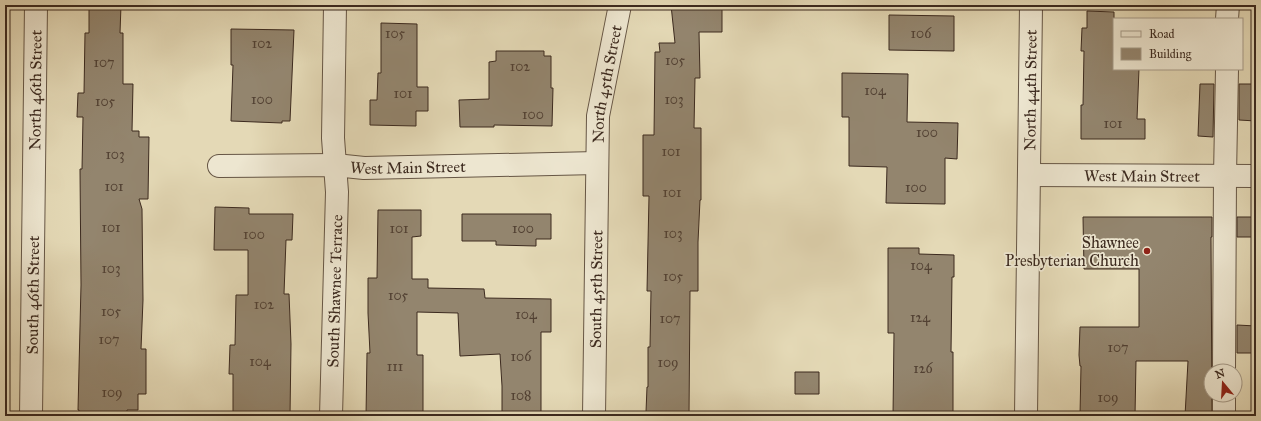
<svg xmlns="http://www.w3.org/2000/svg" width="1261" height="421" viewBox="0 0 1261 421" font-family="'IM FELL Great Primer',serif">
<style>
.building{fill:#93856e;stroke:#3c2a1f}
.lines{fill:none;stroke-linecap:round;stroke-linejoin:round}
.minor-casing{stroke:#665645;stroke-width:24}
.minor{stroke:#ede6d0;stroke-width:22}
.poi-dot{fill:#8f2418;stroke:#ede6d0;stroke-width:1.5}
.labels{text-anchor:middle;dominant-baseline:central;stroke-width:3.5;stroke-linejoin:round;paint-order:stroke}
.number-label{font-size:14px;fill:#524133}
.street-label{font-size:16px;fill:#3c2a1f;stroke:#ede6d0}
.poi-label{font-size:16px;fill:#3c2a1f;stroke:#ede6d0;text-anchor:end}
</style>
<rect width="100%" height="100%" fill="#e4d9b6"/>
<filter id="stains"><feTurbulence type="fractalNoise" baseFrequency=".005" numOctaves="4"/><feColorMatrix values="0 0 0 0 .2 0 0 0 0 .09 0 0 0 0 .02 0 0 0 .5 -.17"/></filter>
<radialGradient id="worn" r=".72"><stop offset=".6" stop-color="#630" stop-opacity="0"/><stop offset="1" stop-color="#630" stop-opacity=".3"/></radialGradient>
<!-- building -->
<path class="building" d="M89,5H121L120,33H123V84H133L132,131H139V137H149L148,199H139L142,209L143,300L141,349H146V394H138V410H127V416H79V410H78L81,285L80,169H82L83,117H77L78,93H84L85,33H89Z
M671,5H722V32H699L700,78H695L694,128H701V200H700L698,242V291H690L689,416H648V412H646L647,387H648V347H650L651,291H647L649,196H643V135H654L655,52H660L659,43H675Z
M1087,11L1114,12V69H1139L1137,119H1145V139H1081V105H1083L1084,51H1081L1082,28H1087Z
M889,15L954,16V51L889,50Z
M381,23L417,24V87H428V111H416V126L370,125V100H377L378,73H381Z
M231,29L294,30L290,121H282V123L231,121L233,65H231Z
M496,51H544V56H551V88H553L552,126L494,125V127H460L459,100L489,99V62L496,61Z
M842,73L908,74L907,122L958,123L957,159L945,158V204L886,203L887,167L849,166V117H842Z
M1200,84H1214L1213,137L1198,136Z
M1239,84H1256V121L1239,120Z
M215,207L249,208V214H293L292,240H286L284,294H289L291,344L290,416H233V374H229L230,345H235L236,295H248V250H214Z
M378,210H421V236L412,237V279H428V288L484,289L485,298L551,299V332H541V416H502V386L500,354L460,356L458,313L417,312V355H423V416H366L367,353H370L368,313V278H377Z
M462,214H551V239H536V246L496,245V241H462Z
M1083,217H1212V237H1211L1212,416H1185L1188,361H1136L1135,416L1080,415L1081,366H1080L1079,355L1080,327H1139V269H1084Z
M1237,217H1256V237H1237Z
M888,248H919V254L954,255V277H952L951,352H953V416H893L894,333H888Z
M1237,325L1256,326V353H1237Z
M795,372H819V394H795Z"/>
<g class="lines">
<defs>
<g id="minor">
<path d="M1227,19L1228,5"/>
<path id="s1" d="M219,166L335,165L364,168L597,163"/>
<path id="s2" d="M1029,175L1256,176"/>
<path d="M1224,371L1225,176L1227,69"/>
<path id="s3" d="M31,416L36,5"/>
<path id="s4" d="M331,416L337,192L333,138L335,5"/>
<path id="s5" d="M594,416L598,116L620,5"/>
<path id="s6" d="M1026,416L1031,5"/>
<path d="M1224,416V395"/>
</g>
</defs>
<!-- minor casing -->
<use href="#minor" class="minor-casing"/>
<!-- minor -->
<use href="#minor" class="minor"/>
</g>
<!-- markers -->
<circle class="poi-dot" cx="1147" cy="251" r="4"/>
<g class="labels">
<!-- number labels -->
<g class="number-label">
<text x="395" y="33">105</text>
<text x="921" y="33">106</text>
<text x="262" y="43">102</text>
<text x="675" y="60">105</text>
<text x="104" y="62">107</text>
<text x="520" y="66">102</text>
<text x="875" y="90">104</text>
<text x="403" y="93">101</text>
<text x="262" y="99">100</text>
<text x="674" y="99">103</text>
<text x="105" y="101">105</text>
<text x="533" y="114">100</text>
<text x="1113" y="123">101</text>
<text x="927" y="132">100</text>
<text x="671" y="151">101</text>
<text x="115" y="154">103</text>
<text x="114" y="186">101</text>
<text x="916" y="187">100</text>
<text x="672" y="192">101</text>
<text x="111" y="227">101</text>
<text x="399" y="228">101</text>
<text x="523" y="228">100</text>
<text x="673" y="233">103</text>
<text x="254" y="234">100</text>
<text x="921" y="265">104</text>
<text x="111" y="268">103</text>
<text x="673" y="276">105</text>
<text x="398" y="295">105</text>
<text x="264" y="304">102</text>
<text x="111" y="311">105</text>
<text x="526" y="314">104</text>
<text x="920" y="317">124</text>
<text x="670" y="318">107</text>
<text x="109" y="339">107</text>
<text x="1118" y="347">107</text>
<text x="521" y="356">106</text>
<text x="260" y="361">104</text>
<text x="668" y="362">109</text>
<text x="395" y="366">111</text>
<text x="923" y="368">126</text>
<text x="112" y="392">109</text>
<text x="521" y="395">108</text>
<text x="1108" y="397">109</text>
</g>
<!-- street labels -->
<g class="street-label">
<text stroke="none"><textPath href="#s5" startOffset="333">North 45th Street</textPath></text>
<text stroke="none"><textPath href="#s3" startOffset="326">North 46th Street</textPath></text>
<text stroke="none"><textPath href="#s6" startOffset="326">North 44th Street</textPath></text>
<text stroke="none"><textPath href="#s1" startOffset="189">West Main Street</textPath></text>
<text stroke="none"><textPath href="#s2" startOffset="113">West Main Street</textPath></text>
<text stroke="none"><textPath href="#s5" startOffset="127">South 45th Street</textPath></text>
<text stroke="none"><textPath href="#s4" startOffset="125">South Shawnee Terrace</textPath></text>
<text stroke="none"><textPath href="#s3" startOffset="121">South 46th Street</textPath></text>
</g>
<!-- poi labels -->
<g class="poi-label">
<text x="1139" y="242">Shawnee<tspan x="1139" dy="18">Presbyterian Church</tspan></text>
</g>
</g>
<!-- margin -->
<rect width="1261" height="421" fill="none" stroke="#e4d9b6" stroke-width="20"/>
<rect x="6" y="6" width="1249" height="409" fill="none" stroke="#3c2a1f" stroke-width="2"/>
<rect x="10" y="10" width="1241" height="401" fill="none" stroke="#3c2a1f"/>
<!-- legend -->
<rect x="1113" y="18" width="130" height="52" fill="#ede6d0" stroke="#a69b89"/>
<rect x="1121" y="31" width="20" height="6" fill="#ede6d0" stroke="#a69b89"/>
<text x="1149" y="38" font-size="12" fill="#3c2a1f">Road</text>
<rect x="1121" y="48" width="20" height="12" fill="#93856e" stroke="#a69b89"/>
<text x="1149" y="58" font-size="12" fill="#3c2a1f">Building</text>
<!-- north arrow -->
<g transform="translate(1223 383) rotate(342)"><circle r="19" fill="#ede6d0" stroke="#a69b89"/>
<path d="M0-3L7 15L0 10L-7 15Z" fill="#8f2418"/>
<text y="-6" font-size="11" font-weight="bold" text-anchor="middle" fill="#3c2a1f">N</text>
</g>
<rect width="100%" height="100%" filter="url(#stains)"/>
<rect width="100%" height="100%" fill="url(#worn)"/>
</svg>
